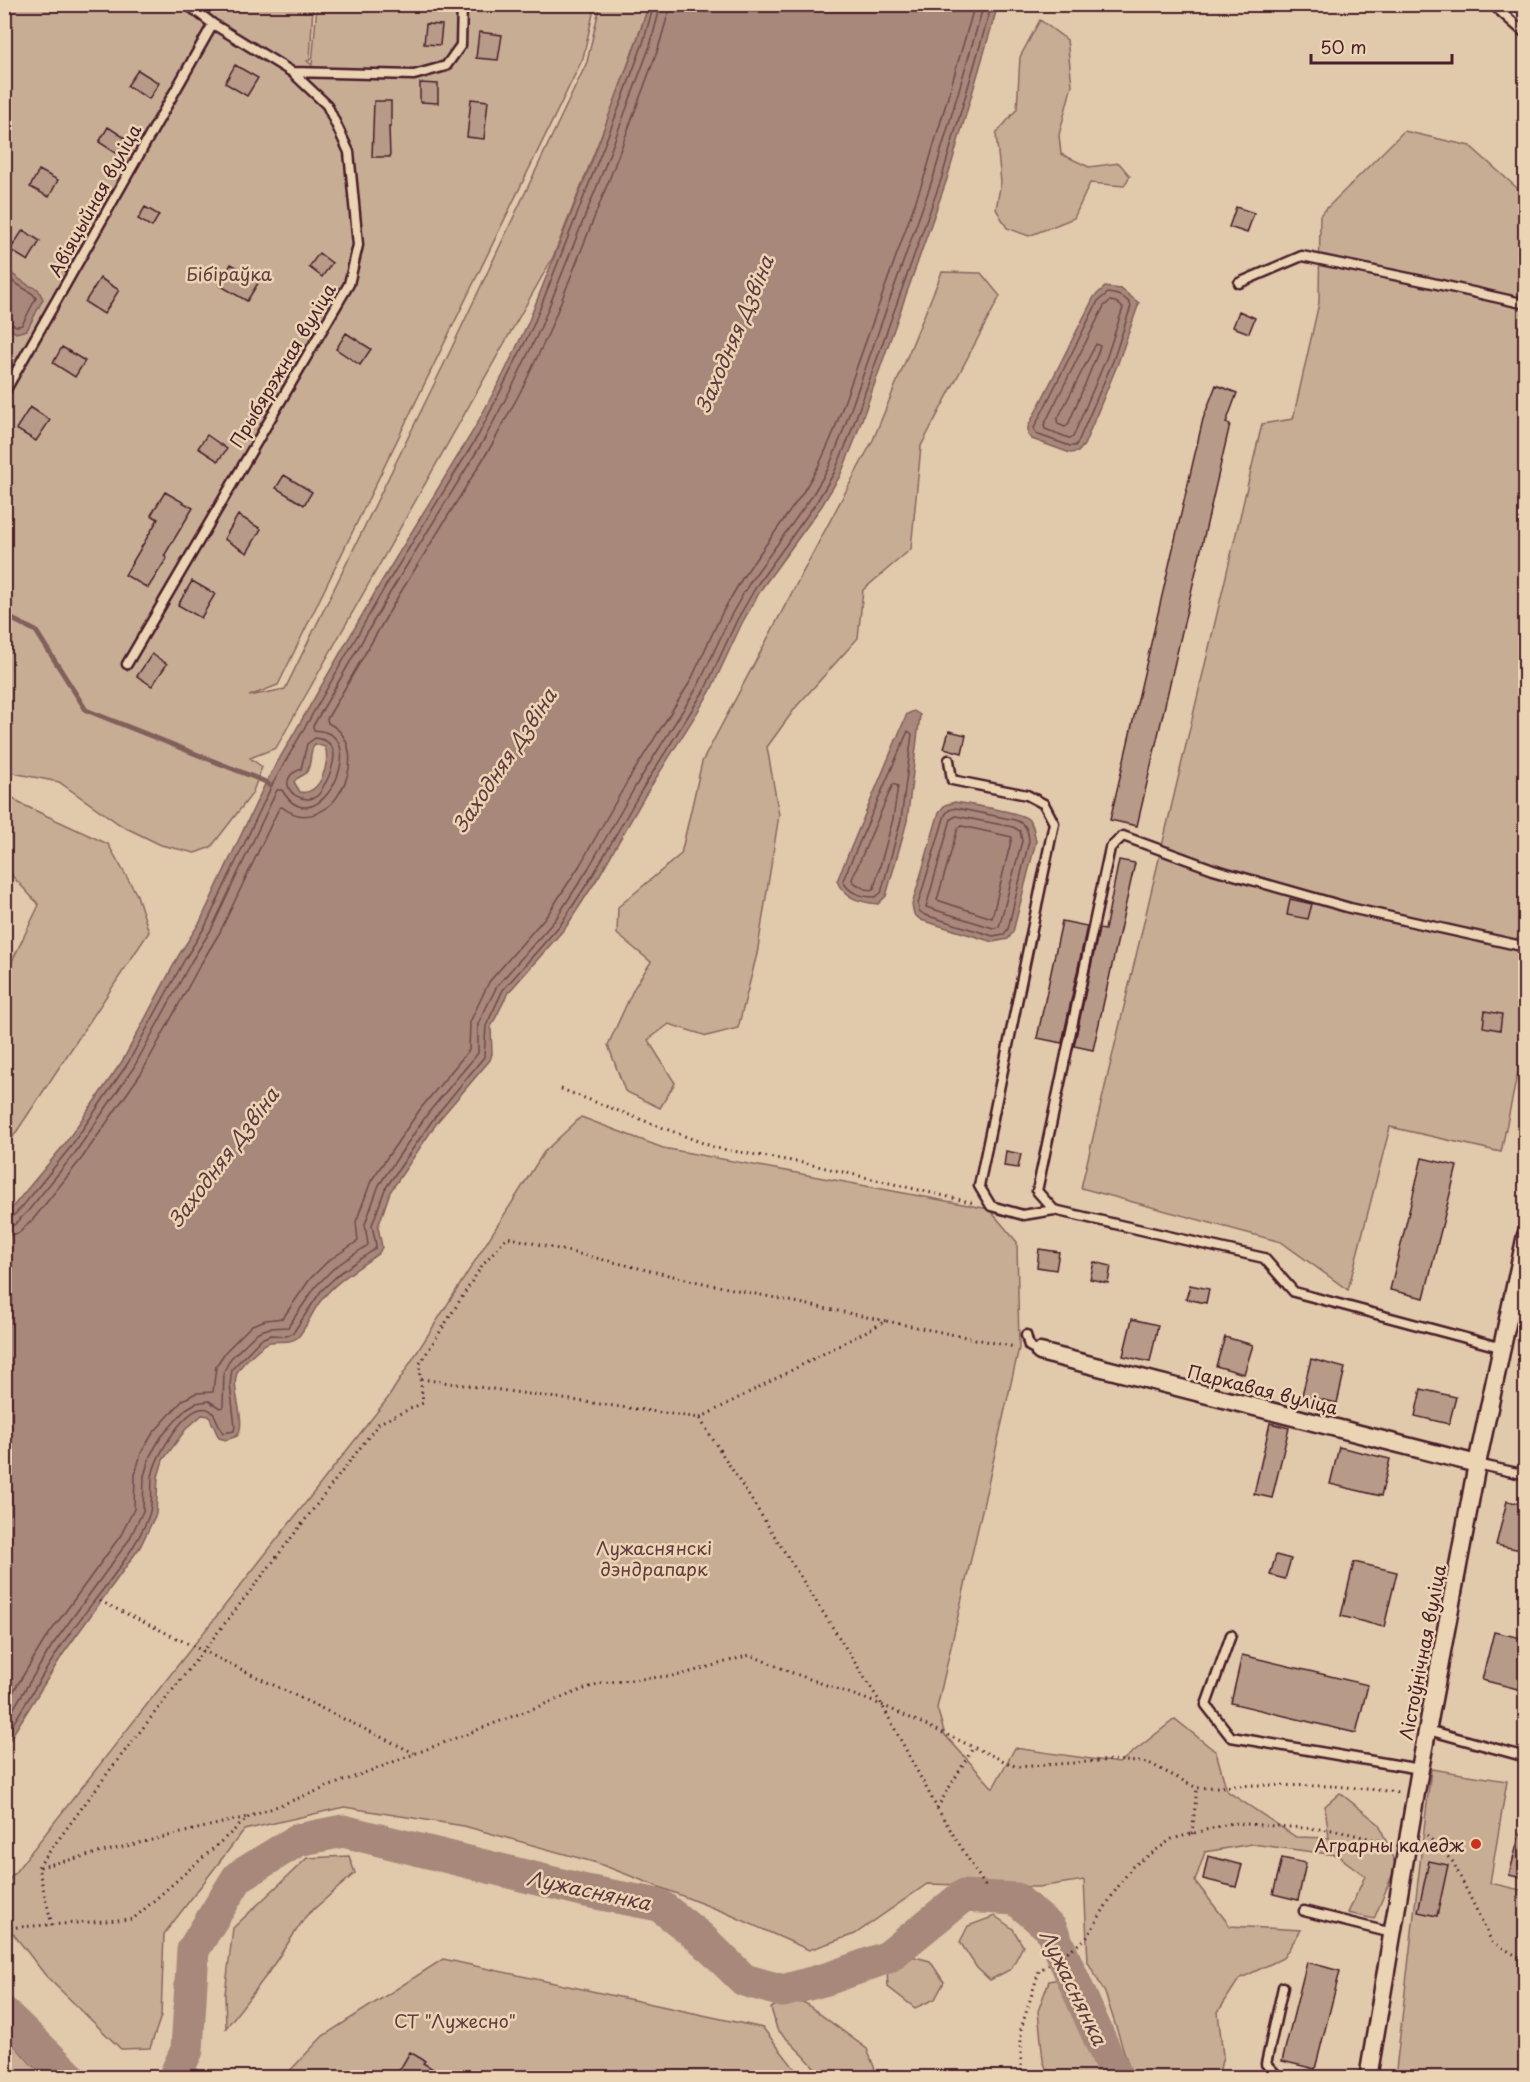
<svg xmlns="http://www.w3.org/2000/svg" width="1530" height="2082" viewBox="0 0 1530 2082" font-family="'Playpen Sans',sans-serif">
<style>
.green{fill:#c8ad95;stroke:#896660;stroke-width:1.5}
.water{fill:#a7887a;stroke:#825e5a;stroke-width:1.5;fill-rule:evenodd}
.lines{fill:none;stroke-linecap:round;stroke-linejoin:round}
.shore{stroke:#6f494b;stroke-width:1.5}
.stream{stroke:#825e5a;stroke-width:5}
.river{stroke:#a7887a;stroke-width:33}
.building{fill:#b79a87;stroke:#4a1f2b;stroke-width:1.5}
.lane-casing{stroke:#4a1f2b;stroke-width:13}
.street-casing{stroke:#4a1f2b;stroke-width:21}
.path{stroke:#4a1f2b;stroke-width:3;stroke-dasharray:1.5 4.5;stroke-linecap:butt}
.lane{stroke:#ebd4b3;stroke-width:8}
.street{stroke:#ebd4b3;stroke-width:16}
.poi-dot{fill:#c8321e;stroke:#ebd4b3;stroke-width:2}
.labels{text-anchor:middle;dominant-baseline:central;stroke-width:5;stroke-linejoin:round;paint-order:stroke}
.street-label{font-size:18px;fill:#4a1f2b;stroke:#ebd4b3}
.park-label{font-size:18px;fill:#633b40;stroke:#ebd4b3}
.poi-label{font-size:18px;fill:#4a1f2b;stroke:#ebd4b3;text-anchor:end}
.water-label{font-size:20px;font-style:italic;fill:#61393f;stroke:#ebd4b3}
</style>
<rect width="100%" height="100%" fill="#e1c9ab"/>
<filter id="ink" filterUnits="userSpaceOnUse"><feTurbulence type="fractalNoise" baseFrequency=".0167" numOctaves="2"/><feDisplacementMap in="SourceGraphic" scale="12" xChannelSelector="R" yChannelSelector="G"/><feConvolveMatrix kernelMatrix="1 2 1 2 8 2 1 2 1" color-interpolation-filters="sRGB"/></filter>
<g filter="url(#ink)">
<!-- green -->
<path class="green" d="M4,5H313L310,60L307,61L312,65L317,5H595L583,58L278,685L249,696L285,689L445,362L587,62L600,5H649L616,98L553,257L276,748L250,758L262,767L252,794L211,847L195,853L161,845L122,826L59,782L13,773L5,766Z
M1040,20L1067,40L1072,85L1059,135L1061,154L1089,167L1119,163L1130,176L1124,186L1090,183L1074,218L1029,236L1007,228L996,209L1001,182L996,134L1017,109L1020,57Z
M1404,131L1470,146L1526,196V1033L1501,1152L1390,1127L1348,1290L1281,1242L1081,1188L1262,424L1293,419L1319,303L1320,215Z
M942,272L981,273L1000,296L921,446L911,549L863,590L858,638L796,707L767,747L779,815L757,954L738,1028L707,1036L669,1024L648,1040L675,1083L660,1108L625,1091L608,1045L634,988L651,962L617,934L618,907L681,854L702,762L873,440Z
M5,790L19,803L108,844L137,895L149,932L5,1149V976L39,905L5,868Z
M581,1117L663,1148L989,1209L1017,1242L1019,1348L937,1708L945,1735L993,1788L1015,1748L1119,1763L1175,1719L1216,1752L1227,1791L1296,1837L1329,1838L1325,1806L1340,1793L1379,1824L1396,1866L1374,1919L1348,1913L1365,1876L1337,1855L1252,1844L1205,1852L1195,1881L1230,1926L1301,1930L1283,1958L1239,1979L1218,2012L1223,2056L1218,2078L1129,2077V2067L1105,1993L1088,1962L1084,1880L1038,1887L927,1884L855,1934L809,1950L724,1912L597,1863L464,1826L344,1807L244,1830L164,1934L161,2016L150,2048L121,2049L46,1976L5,1923L9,1880L388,1398L544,1152Z
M1431,1769L1507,1781L1490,1883L1525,1891V2077L1395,2078Z
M349,1856L355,1873L306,1916L266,1976L226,2028L225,1994L233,1928L307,1858Z
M995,1916L1013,1929L1023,1946L1011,1969L990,1980L977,1968L960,1942L968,1926Z
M911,1956L930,1961L944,1982L935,1999L915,2008L888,1987L887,1971Z
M443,1959L763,2028L801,2077L283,2078L323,2036Z
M1059,1979L1095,2050L1098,2077H1049L1043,2060L1038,2011L1049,1981Z
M783,2001L805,2003L867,2049L878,2077H823L805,2057L777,2029L771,2008Z
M4,2034L32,2065L50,2077H5Z"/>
<!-- water -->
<path class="water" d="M649,4L998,5L947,179L854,442L840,476L821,507L762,588L742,623L710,692L646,794L599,876L566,927L508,993L491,1027L492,1054L490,1060L438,1121L390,1192L378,1227L382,1247L379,1253C358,1269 335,1281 319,1303C312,1312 305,1331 297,1338C289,1344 279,1340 270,1342C262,1344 240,1365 237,1373C230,1391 248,1421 237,1436L226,1440L219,1438L209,1416L202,1415L186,1429L163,1460L158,1477L156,1514L140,1547L63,1654L5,1747V1216L64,1145L123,1060L179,955L200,922L266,782L380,584L473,431L503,375L528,323L590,166L637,41ZM315,744L325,747C331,762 320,797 300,792L294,782C297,776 301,778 306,773C313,764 308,752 315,744Z
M5,269L28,285L38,289L43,299L27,330L16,333L5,326Z
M1105,287L1121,289L1139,303L1118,363L1084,445L1078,452L1070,453L1032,439L1028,435V427L1094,297Z
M914,711L920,715L907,821L886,896L878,904C859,902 844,898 837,881L907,714Z
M955,802C969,805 1019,811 1028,819C1034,824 1034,833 1036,841L1013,932L1008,939L993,942L921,920L914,914L912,905L939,812L945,805Z"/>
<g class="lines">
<!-- shore -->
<path class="shore" d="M4,276L33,294L36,298L22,325L17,326L4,322
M1108,293C1117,294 1127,297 1131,306L1113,361L1078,442L1075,446H1070L1036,434L1034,428L1098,301Z
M1110,301L1116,302L1123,308L1106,359L1073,437L1069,438L1045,429L1044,425L1104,306Z
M1096,344L1100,346L1097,355L1068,425L1065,427L1058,424L1057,420Z
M908,731L912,734L901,820L881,893L875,897C862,897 847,893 843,880Z
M315,738C325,739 333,744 334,755C334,763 330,775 326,782C323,785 322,791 319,794C307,807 280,792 290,776C293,772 297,771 301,769L307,744Z
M893,784L898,786L893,819L874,888L872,890L865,889L853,882L852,879Z
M956,808L1015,820C1026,824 1028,829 1029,841L1008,929L1004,934L993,936L925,915L919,911L918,904L945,815L949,810Z
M956,816L1013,827L1020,831L1022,841L999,927L993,928L926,907L951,819Z
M962,826L1012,837L992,918L937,900L958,828Z
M4,1220L11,1218L22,1207L69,1149L128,1063L185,959L206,925L272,785L385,587L479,434L533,326L622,100L643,43L654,4
M4,1227L14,1225L28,1211L75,1153L134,1067L191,962L212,928L277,790H282C312,841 357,764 336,739C330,732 322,731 314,730L313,726L391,591L485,438L515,381L540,329L603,171L650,46L661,4
M4,1236L19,1233L35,1217L82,1158L142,1072L199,967L220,932L279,808L282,807C330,845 379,748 328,723L327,719L399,595L493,443L524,385L549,332L611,175L658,49L671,4
M4,1707L44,1641L121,1535L134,1509L135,1475L141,1453L153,1433L183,1400L196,1393L213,1392L216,1366L226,1351L252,1325L266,1320L283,1318L310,1279L328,1261L358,1241L356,1222L371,1181L421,1108L469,1050L470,1022L489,982L548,914L580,865L627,782L690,682L722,613L743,577L802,494L819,465L833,434L926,172L975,4
M4,1724L51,1647L129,1540L143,1511L144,1476L150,1456L161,1437L186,1409L196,1403L209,1401L220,1408L223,1407L224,1371L231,1358L258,1332L270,1328L288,1327L316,1286L335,1267L368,1245L365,1224L379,1185L428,1113L478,1053V1024L497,986L555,920L588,869L635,787L698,686L730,617L750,582L810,499L828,469L841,437L934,175L984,4
M4,1738C27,1703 46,1667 70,1633C95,1598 135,1554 149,1515C153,1504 151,1490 152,1478C154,1459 181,1414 200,1409C216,1405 216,1424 223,1433L234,1431L235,1426L230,1385L232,1369L261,1339L271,1335L287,1336L293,1333L321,1291L340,1273L375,1249L376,1245L372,1225L385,1189L434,1118L484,1057L486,1026L503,990L561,924L594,873L641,791L705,689L737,620L757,585L816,503L834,473L848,440L942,177L992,4"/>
<!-- stream -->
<path class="stream" d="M4,615L36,631L86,710L266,782L270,786"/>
<!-- river -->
<path class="river" d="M4,2013L71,2078
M174,2078L187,2050L193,1950L238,1877L298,1840L343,1831L586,1891L659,1905L701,1938L744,1980L783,1991L830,1978L888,1957L963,1896L1016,1899L1051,1929L1117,2078"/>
</g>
<!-- building -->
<path class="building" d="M426,24L442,25L440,45L424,44Z
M479,32L502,35L498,60L476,58Z
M235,65L258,78L247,96L225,83Z
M138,70L159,83L149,99L127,86Z
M420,83L438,84V103L420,102Z
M471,99L488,101L484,139L467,137Z
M374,101H391V127H389L390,157H372Z
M108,127L128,140L119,155L99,142Z
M39,170L58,180L49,197L30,187Z
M145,207L159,215L152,227L138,219Z
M1236,207L1254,213L1247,233L1229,227Z
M23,230L40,241L28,261L10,250Z
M319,253L332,263L322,277L309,267Z
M231,264L260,280L247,301L219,285Z
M100,278L119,290L104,314L85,302Z
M1239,311L1255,318L1249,333L1233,327Z
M346,333L371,349L360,365L336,349Z
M62,347L85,361L75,377L53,363Z
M1216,385L1237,393L1226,423L1230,424L1137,826L1110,820L1203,419Z
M30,407L50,420L36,441L16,429Z
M207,435L227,449L218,461L198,448Z
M284,475L312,492L304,505L276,488Z
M165,492L193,508L164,556L167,558L148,588L125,575L158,519L151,515Z
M238,515L261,529L247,553L224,539Z
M192,581L215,594L201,618L178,605Z
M152,654L167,664L152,686L137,676Z
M949,731L966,735L962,753L944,748Z
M1119,860L1135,863L1093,1050L1074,1046L1099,929L1105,930Z
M1290,899L1312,904L1308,919L1287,915Z
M1062,921L1087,926L1062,1043L1037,1038Z
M1485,1011L1502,1014L1500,1030L1483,1027Z
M1006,1151L1021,1154L1018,1168L1004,1166Z
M1422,1158L1457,1166L1424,1298L1390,1290Z
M1039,1249L1059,1252L1056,1270L1037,1267Z
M1094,1262L1111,1266L1108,1283L1090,1279Z
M1190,1285L1209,1289L1206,1303L1186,1299Z
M1132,1319L1158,1325L1150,1362L1123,1356Z
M1225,1337L1253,1345L1244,1374L1216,1366Z
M1311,1359L1345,1368L1337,1403L1302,1395Z
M1421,1389L1456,1397L1449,1424L1415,1416Z
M1270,1423L1289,1428L1272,1498L1254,1494Z
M1339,1447L1390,1459L1381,1496L1330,1484Z
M1507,1501L1526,1505V1551L1496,1545Z
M1276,1555L1291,1559L1285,1579L1270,1575Z
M1354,1562L1397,1572L1384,1627L1341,1616Z
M1494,1632L1526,1639V1691L1482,1680Z
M1242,1655L1368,1685L1356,1733L1231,1703Z
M1520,1833H1526V1879L1509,1875Z
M1208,1856L1242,1865L1236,1887L1203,1879Z
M1282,1858L1306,1863L1298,1900L1273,1894Z
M1429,1861L1448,1865L1437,1916L1418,1912Z
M1307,1962L1340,1971L1315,2069L1282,2061Z
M410,2052L425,2061L423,2063L448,2078H409L399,2071Z"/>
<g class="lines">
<defs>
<path id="lane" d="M1492,4L1526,34
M292,72L414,75L446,66L461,45L462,4
M1239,283L1302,256L1428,282L1526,304
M4,393L213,24
M127,664L349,284L358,245L349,152L327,105L292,72L213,24L187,4
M949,760L952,780L1027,795L1044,804L1054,823L979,1186L991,1206L1023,1215L1054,1210L1264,1258L1294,1292L1503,1348
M1054,1210L1037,1191L1110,848L1123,836L1213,869L1350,908L1526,947
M1026,1335L1029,1346L1040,1352
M1477,1464L1526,1475
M1231,1635L1206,1705L1231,1737L1420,1769
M1428,1730L1526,1757
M1304,1911L1392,1933
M1280,2078L1266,2064L1283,1987"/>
<path id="street" d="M1040,1352L1477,1464
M1368,2078L1420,1769L1477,1464L1526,1235"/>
</defs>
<!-- lane casing -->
<use href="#lane" class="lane-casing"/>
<!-- street casing -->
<use href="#street" class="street-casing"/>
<!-- path -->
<path class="path" d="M561,1089L716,1148L809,1164L974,1203
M1517,1365L1526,1375
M421,1379L700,1418L886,1321L1015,1347
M700,1419L882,1705L937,1808L985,1886
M100,1601L414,1753
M937,1808L973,1748
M1192,1834L1197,1788
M1427,1835L1453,1862L1492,1942L1526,1961
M40,1867L247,1817
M52,1925L38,1867L110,1770L269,1567L379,1423L423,1403L419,1365L483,1264L507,1237L694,1281L886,1321
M4,1928L133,1919L249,1817L600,1683L680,1675L750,1655L793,1673L882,1705L1017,1767L1114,1760L1149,1763L1197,1788L1255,1785L1335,1786L1399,1792
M1021,2078V2029L1039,1971L1086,1939L1113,1894L1132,1867L1172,1839L1232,1823L1333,1830L1390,1843"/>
<!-- lane -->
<use href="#lane" class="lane"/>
<!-- street -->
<use href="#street" class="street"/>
</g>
</g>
<!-- markers -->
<circle class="poi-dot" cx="1476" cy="1844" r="6"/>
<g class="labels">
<!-- street labels -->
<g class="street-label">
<text transform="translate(94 200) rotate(-61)">Авіяцыйная вуліца</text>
<text transform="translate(282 365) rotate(-59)">Прыбярэжная вуліца</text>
<text transform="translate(1263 1389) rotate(14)">Паркавая вуліца</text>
<text transform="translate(1422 1652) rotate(-79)">Лістоўнічная вуліца</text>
</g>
<!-- park labels -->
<g class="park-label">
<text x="229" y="273">Бібіраўка</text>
<text x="654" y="1547">Лужаснянскі<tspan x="654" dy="21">дэндрапарк</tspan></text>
<text x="455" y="2020">СТ "Лужесно"</text>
</g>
<!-- poi labels -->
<g class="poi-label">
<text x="1464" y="1844">Аграрны каледж</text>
</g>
<!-- water labels -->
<g class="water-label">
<text transform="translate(734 334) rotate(-67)">Заходняя Дзвіна</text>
<text transform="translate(504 760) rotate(-56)">Заходняя Дзвіна</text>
<text transform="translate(223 1157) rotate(-53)">Заходняя Дзвіна</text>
<text transform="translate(589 1890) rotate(12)">Лужаснянка</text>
<text transform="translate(1074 1987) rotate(64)">Лужаснянка</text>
</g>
</g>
<!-- margin -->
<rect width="1530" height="2082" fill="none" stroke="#ebd4b3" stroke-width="24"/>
<rect x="12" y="12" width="1506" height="2058" fill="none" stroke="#4a1f2b" stroke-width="2" filter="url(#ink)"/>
<!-- scale -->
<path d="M1311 54v9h141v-9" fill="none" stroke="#4a1f2b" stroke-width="3"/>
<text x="1320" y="54" font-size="18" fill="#4a1f2b" stroke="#ebd4b3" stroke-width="4.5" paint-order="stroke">50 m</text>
</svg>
